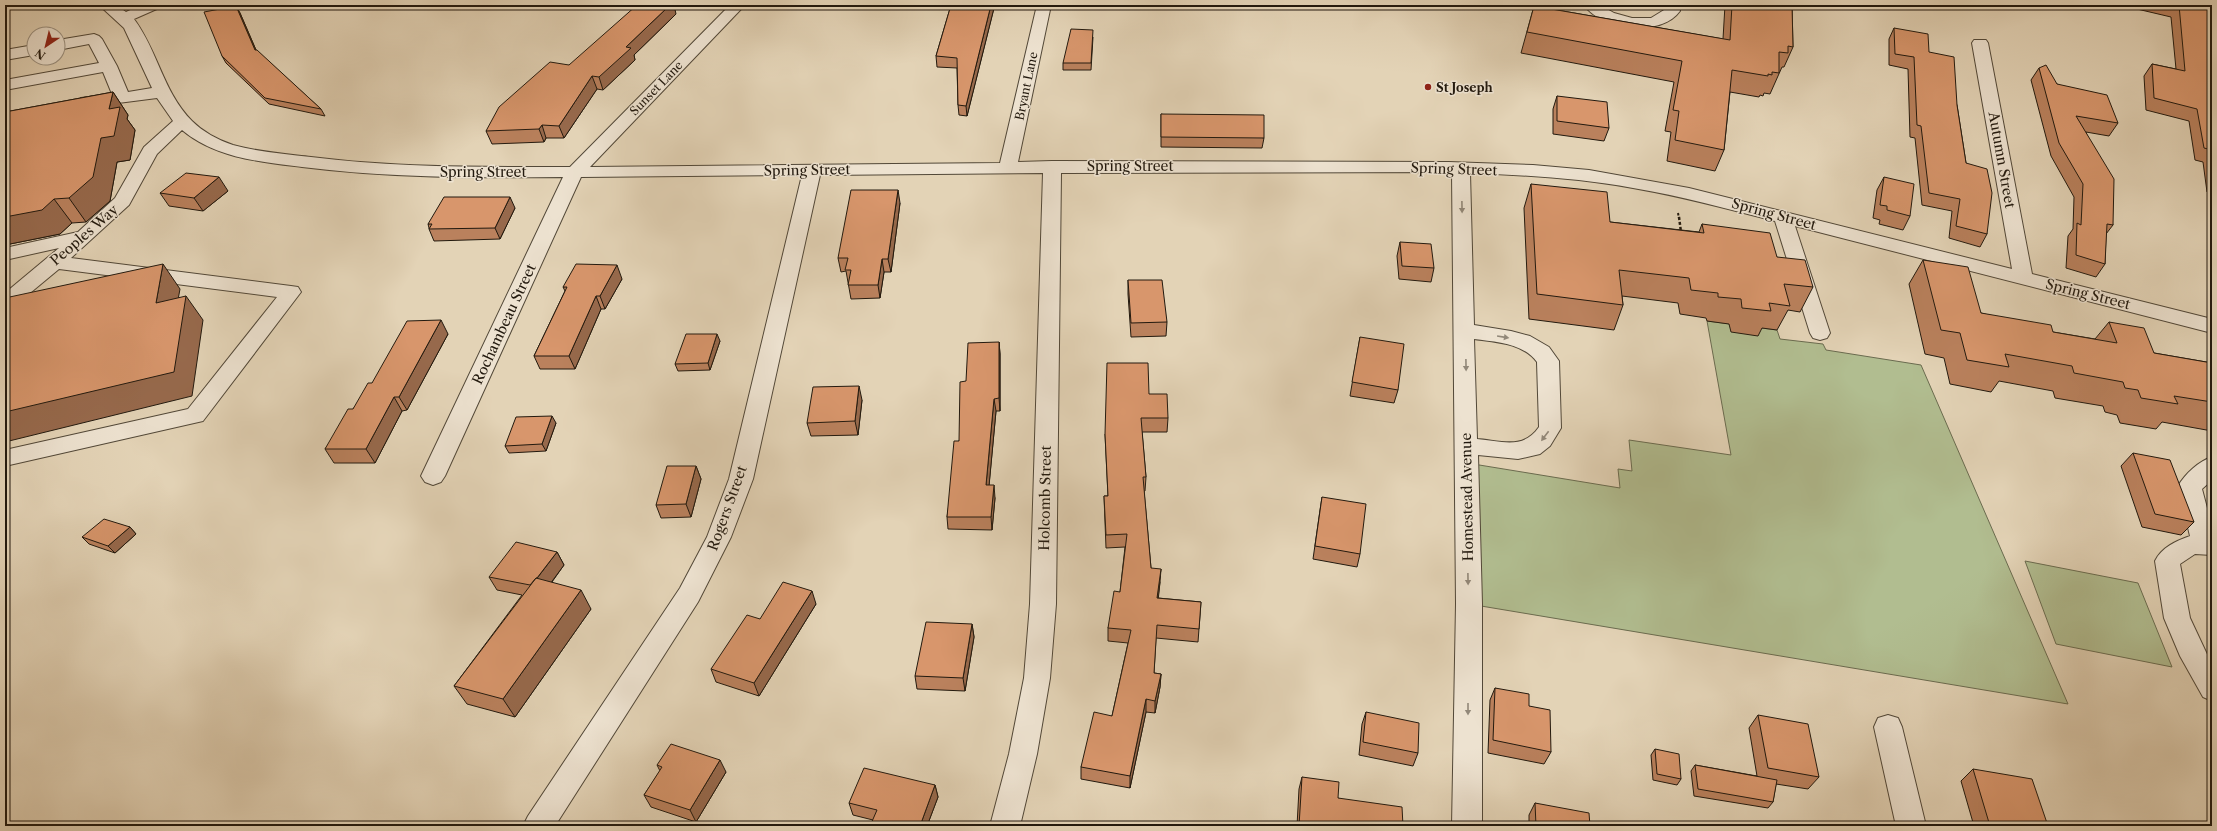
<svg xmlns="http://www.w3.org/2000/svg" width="2217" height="831" viewBox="0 0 2217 831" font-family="'Libre Caslon Text',serif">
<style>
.green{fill:#b1bd90;stroke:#6a6b4f}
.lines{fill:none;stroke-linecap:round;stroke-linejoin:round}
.minor-casing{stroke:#524838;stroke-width:2}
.path-far1{stroke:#22190e;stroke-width:2;stroke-dasharray:2.5 1.5;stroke-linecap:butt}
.path{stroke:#22190e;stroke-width:2.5;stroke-dasharray:3 2;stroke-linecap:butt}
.minor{fill:#ede2d0;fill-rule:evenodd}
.wall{fill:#ba815d;stroke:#22190e}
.shaded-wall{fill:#97694c;stroke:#22190e}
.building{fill:#d8966c;stroke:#22190e}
.oneway{fill:#928879}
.poi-dot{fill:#8f2418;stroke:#ede2d0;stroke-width:1.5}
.labels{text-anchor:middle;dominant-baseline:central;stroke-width:3;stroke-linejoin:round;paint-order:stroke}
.far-street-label{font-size:12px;fill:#22190e;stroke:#ede2d0}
.far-poi-label{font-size:12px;font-weight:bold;fill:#22190e;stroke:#ede2d0;text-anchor:start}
.street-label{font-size:14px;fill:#22190e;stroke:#ede2d0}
</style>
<rect width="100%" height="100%" fill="#e3d3b6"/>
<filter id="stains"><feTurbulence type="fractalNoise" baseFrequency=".005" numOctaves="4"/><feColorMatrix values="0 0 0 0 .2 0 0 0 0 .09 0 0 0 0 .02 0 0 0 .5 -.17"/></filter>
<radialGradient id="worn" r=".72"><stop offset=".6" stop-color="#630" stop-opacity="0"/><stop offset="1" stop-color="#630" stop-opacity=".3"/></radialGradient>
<!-- green -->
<path class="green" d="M1707,321L1777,330L1780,339L1823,344L1826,350L1921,365L2068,704L1469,604L1467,463L1620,488L1618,469L1632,471L1629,440L1731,455Z
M2025,561L2138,583L2172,667L2056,644Z"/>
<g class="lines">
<defs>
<path id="minor" d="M99,5H116L126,12L141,5H161L159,8L134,19C158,51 163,92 192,121C203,132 218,140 233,145C258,152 285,154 311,157C397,168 484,167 570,167L730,5H745L590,167L1000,163L1037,5H1051L1018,162L1052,161L1449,162L1533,165L1589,170L1689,188L2012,269L1972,43L1974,40H1986L1988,43L2032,274L2212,319V333L1795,226L1830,333L1827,338L1820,340L1813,338L1810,333L1775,221C1728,209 1681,196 1633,188C1579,178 1525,175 1470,173L1474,325L1511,331L1530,336L1549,347L1559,361L1561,428L1550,446L1540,454L1518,459L1478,455L1482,604V826H1452L1456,604L1452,172L1061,173L1056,604L1050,678L1037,754L1020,826H990L1009,754L1024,678L1030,604L1043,173L820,175L753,479L731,537L698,602L555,826H523L528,816L680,588L707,537L729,479L802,175L581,177L445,476L441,482L433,485L425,482L421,476L563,177C476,178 389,178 302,167C261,162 215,158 182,130L157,154L129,205L71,258L291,286L298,287L301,292L203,421L5,466V450L188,409L277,297L59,269L12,308L5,310V293L59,248L5,260V248L78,232L115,198L144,147L173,121L157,98L87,107L81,106L79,102L81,98L112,94L103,72L5,90V80L99,63L89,44L58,50V40L94,34L99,36L102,39L117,66L128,92L152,88L124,28ZM1474,339C1496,342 1523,343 1537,362L1539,427C1523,450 1502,441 1477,439Z
M1584,5H1600L1614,13L1632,18H1651L1664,10L1665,5H1679L1680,11C1661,38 1601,30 1584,5Z
M34,45V55L5,60V50Z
M2212,457V480L2202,489L2212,527V555L2195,554L2180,564L2190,618L2212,665V701L2203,697L2180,656L2164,618L2155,561C2162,547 2176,541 2190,536L2178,486C2185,474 2199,461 2212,457Z
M1888,715L1898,718L1902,727L1926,826H1896L1874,727L1878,718Z"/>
</defs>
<!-- minor casing -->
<use href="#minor" class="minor-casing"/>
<!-- path-far1 -->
<path class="path-far1" d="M1678,213L1679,218"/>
<!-- path -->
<path class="path" d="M1679,217L1681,232"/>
<!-- minor -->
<use href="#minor" class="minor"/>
</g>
<!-- wall -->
<path class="wall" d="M951,5H993L994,8L967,116L959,115L958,105L957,68L937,67L936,56Z
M1725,5H1792L1793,47L1784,67H1782L1770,94L1764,93L1763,96L1760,95L1759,97L1730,92L1724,150L1715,171L1667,161L1671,132L1665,131L1674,82L1521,53L1534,6L1723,39Z
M2120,5H2212V193L2207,192L2203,162L2195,160L2189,121L2146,110L2144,76L2152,64L2176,69L2171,17Z
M236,6L240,13L256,50L321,109L325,116L269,104L226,63L222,56Z
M676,14L634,55L635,60L603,90L597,89L564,138H546L544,142L492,144L486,131L569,65Z
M1894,28L1929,52L1957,105L1966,163L1987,234L1980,247L1949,238L1952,211L1922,205L1915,138L1910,137L1908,69L1889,65V39Z
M1093,37L1091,70H1063V63Z
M2039,68L2057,84L2118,123L2109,136L2086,132L2113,225L2106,234L2105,264L2096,277L2066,268L2068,236L2073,229L2074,197L2051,156L2031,80Z
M113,92L128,115L127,119L135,130L130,160L117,162L110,201L86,222L72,223L60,234L5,245V112Z
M1557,96L1609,128L1604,141L1553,134V109Z
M1161,114L1264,138L1262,148L1161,147Z
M1884,177L1910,216L1903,230L1879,224L1880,220L1873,218L1877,190Z
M1531,184L1610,222L1699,232L1702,224L1777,257L1813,287L1800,312L1788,310L1777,330L1762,328L1758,336L1731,332L1729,324L1707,321L1706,318L1680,314L1678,303L1622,296L1623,305L1614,330L1529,319L1524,208Z
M228,191L203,211L169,206L160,193Z
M900,203L891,272H884L880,298L851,299L846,271L841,272L838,258Z
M515,208L500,239L434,241L429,229V228L428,224Z
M1400,242L1434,268L1431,282L1399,279L1397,256Z
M1923,260L1981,313L2053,332L2095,339L2109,322L2154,353L2212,363V431L2162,422L2156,429L2120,423L2117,415L2105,412L2103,406L2055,398L2053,391L1999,381L1991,392L1950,384L1944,358L1925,354L1909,284Z
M622,279L605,309H601L575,369H540L534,356L565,291L563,287Z
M1128,280L1167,322L1166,336L1131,337L1128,294Z
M448,334L407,410L402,411L375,463H334L325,449L353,409L372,383Z
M1360,337L1398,390L1394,403L1350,396Z
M720,341L710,370L678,371L675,364Z
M999,342L1000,354V411H996L989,485L995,498L992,530L948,529L947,517L959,441Z
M1149,394L1168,418L1167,432H1142L1146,477L1145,491H1144L1151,568L1160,582L1158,598L1201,602L1198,642L1156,638L1154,673L1161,674L1160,687L1155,713L1146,712L1130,788L1081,779V767L1112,716L1128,643L1108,641V628L1120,592L1125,547L1106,548L1104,496H1108L1105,434Z
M862,400L858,435L811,436L807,423Z
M556,423L546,451L509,453L505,446Z
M2133,453L2194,522L2181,535L2142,527L2121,466Z
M696,466L701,479L691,517L661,518L656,505Z
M1322,497L1360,554L1357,567L1313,559L1320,510Z
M130,527L136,534L115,553L89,544L82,537Z
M557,552L564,565L552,582L591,609L515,717L467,704L454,686L522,595L497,590L489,577Z
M816,604L759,696L716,682L711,669L760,619Z
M972,624L974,637L965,691L917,689L915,676Z
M1495,688L1529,706L1551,752L1544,764L1488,753L1490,700Z
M1366,712L1418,753L1413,766L1359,755L1362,724Z
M1758,715L1819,777L1808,789L1776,784L1773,802L1768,808L1694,796L1691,771L1695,765L1757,776L1749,728Z
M1655,749L1681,779L1677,785L1653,780L1651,755Z
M657,765L726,772L696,822L651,807L644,795L660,771Z
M1973,769L2048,826H1974L1961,781Z
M1302,777L1338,798L1403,826H1297L1299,789Z
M935,785L938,797L927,826H870L873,820L853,815L849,803Z
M1535,803L1590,826H1529V815Z"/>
<!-- shaded-wall -->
<path class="shaded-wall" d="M670,5H674L676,14L634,55L635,60L603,90L599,77L626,47Z
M991,5H993L994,8L967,116L966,106Z
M236,6L240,13L259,57L255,50Z
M592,76L597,89L564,138L559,126Z
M113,92L128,115L127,119L135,130L130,160L117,162L110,201L86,222L69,198L101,138L109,109Z
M542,125L546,138L544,142L539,129Z
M219,177L228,191L203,211L194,198Z
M898,190L900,203L891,272L888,259Z
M510,197L515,208L500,239L495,228Z
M54,199L72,223L60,234L5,245V217Z
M882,259L884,272L880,298L878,285Z
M163,264L180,289L173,327L156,303Z
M617,265L622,279L605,309L600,296Z
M186,296L203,320L192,396L5,442V412Z
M596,296L601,309L575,369L569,356Z
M441,320L448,334L407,410L399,397Z
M717,334L720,341L710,370L708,363Z
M999,342L1000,354V411L999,398Z
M859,386L862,400L858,435L855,421Z
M394,397L402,411L375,463L366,449Z
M994,399L996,411L988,497L986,485Z
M552,416L556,423L546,451L542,444Z
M696,466L701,479L691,517L686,504Z
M994,485L995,498L992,530L991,517Z
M130,527L136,534L115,553L108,546Z
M557,552L564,565L539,599L532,585Z
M1161,569L1160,582L1157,611V598Z
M581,590L591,609L515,717L503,699Z
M812,591L816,604L759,696L754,683Z
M972,624L974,637L965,691L963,678Z
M1161,674L1160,687L1155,713V701Z
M1146,699V712L1130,788V776Z
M720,760L726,772L696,822L690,810Z
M935,785L938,797L927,826H920Z"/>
<!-- building -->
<path class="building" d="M637,5H670L626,47L631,48L599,77L592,76L559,126L542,125L539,129L486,131L499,107L550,62L569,65Z
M951,5H991L966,106L958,105L957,58L936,56Z
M1732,5H1792L1793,47L1788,46V53L1779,52V73L1772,72V75L1768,74V76L1732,70L1724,150L1675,140L1679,111L1673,110L1682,61L1527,32L1534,6L1730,40Z
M2177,5H2212V151V150L2204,148L2197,109L2154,98L2152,64L2185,71L2179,5Z
M236,6L255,50H257L321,109L265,98L222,56L204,12Z
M1894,28L1928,34L1929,52L1954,57L1957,105L1966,163L1987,169L1992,193L1987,234L1956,226L1960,199L1929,193L1921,126L1917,125L1914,57L1895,54Z
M1071,29L1093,30L1091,63H1063Z
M2046,65L2057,84L2107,95L2118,123L2076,116L2114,179L2113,225L2107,224L2105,264L2076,255L2077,223L2081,225L2083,184L2059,143L2039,68Z
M113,92L109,109L120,107L114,136L101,138L93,177L69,198L54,199L42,210L5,217V112Z
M1557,96L1607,102L1609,128L1557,121Z
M1161,114L1264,115V138L1161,137Z
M186,173L219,177L194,198L160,193Z
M1884,177L1914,184L1910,216L1887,210V206L1880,205Z
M1531,184L1607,192L1610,222L1704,233L1702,224L1770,233L1777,257L1805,260L1813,287L1784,284L1790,306L1769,303L1771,311L1742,308L1741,299L1718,297V293L1691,290L1689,278L1619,270L1623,305L1537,294Z
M851,190H898L888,259H882L878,285H848L851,270H845L848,258H838Z
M444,197H510L495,228L429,229L432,224H428Z
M1400,242L1431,244L1434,268L1402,266Z
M1923,260L1968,267L1981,313L2051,325L2053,332L2117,343L2109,322L2144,328L2154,353L2212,363V402L2174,396L2178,404L2141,398L2138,390L2125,388L2123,382L2074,373L2072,366L2005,354L2009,367L1967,360L1960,333L1941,330Z
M163,264L156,303L186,296L174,372L5,412V298Z
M576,264L617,265L600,296H596L569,356H534L567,287H563Z
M1128,280H1162L1167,322L1131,323Z
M441,320L399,397H394L366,449H325L348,409H353L368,383H372L407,321Z
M686,334H717L708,363L675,364Z
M1360,337L1404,344L1398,390L1352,382Z
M999,342V398L994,399L986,485H994L991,517H947L954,441H959L960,382L966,381L968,343Z
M1107,363H1148L1149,394H1167L1168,418H1141L1146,477H1143L1151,568L1161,569L1157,598L1201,602L1199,629L1157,625L1154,673L1161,674L1155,701L1146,699L1130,776L1081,767L1094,712L1112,716L1131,630L1108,628L1114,591L1120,592L1127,534L1106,535L1104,496H1108L1105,434Z
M859,386L855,421L807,423L813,387Z
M552,416L542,444L505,446L516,417Z
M2133,453L2170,460L2194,522L2155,514Z
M667,466H696L686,504L656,505Z
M1322,497L1366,504L1360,554L1315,546Z
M104,519L130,527L108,546L82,537Z
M516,542L557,552L537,578H536L530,585L489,577Z
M536,578L581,590L503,699L454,686Z
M783,582L812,591L754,683L711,669L747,615L760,619Z
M926,622L972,624L963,678L915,676Z
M1495,688L1529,694V706L1550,710L1551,752L1493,740Z
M1366,712L1419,723L1418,753L1363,742Z
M1758,715L1808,724L1819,777L1768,768Z
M671,744L720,760L690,810L644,795L662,767L657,765Z
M1655,749L1679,754L1681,779L1657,774Z
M1695,765L1777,780L1773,802L1698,789Z
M864,768L935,785L920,826H870L877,810L849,803Z
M1973,769L2032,779L2048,826H1990Z
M1302,777L1339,782L1338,798L1402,807L1403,826H1299Z
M1535,803L1589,813L1590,826H1536Z"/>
<!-- one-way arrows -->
<defs><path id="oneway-solid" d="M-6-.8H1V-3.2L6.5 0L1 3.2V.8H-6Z"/></defs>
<g class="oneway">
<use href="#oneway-solid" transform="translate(1462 207) rotate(89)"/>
<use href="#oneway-solid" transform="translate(1503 337) rotate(9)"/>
<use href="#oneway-solid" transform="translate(1466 365) rotate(89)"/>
<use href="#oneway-solid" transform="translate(1545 436) rotate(127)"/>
<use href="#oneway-solid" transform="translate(1468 579) rotate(89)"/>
<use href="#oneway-solid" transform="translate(1468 709) rotate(90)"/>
</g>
<!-- markers -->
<circle class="poi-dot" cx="1428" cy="87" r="4"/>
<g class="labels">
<!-- far-street labels -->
<g class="far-street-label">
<text transform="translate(1026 86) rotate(-78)">Bryant Lane</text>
<text transform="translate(656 88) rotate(-46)">Sunset Lane</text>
</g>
<!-- far-poi labels -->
<g class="far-poi-label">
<text x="1436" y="87">St Joseph</text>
</g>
<!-- street labels -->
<g class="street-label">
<text transform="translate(2002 160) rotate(80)">Autumn Street</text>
<text x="1130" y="166">Spring Street</text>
<text transform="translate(1454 169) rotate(2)">Spring Street</text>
<text transform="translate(807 170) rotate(-1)">Spring Street</text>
<text x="483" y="172">Spring Street</text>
<text transform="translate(1774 214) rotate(15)">Spring Street</text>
<text transform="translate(84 235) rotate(-41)">Peoples Way</text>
<text transform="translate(2088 294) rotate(14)">Spring Street</text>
<text transform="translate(504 324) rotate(-65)">Rochambeau Street</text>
<text transform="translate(1467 497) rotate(-91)">Homestead Avenue</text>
<text transform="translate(1045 498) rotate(-89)">Holcomb Street</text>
<text transform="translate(727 508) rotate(-70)">Rogers Street</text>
</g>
</g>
<!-- margin -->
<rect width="2217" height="831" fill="none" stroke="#e3d3b6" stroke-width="20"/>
<rect x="6" y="6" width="2205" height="819" fill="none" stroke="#22190e" stroke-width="2"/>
<rect x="10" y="10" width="2197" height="811" fill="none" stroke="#22190e"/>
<!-- north arrow -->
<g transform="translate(46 46) rotate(215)"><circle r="19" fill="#ede2d0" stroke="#9c9282"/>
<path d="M0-3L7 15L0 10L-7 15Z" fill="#8f2418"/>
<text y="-6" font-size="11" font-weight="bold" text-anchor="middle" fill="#22190e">N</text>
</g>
<rect width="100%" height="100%" filter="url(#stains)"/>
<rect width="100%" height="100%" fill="url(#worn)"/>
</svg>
